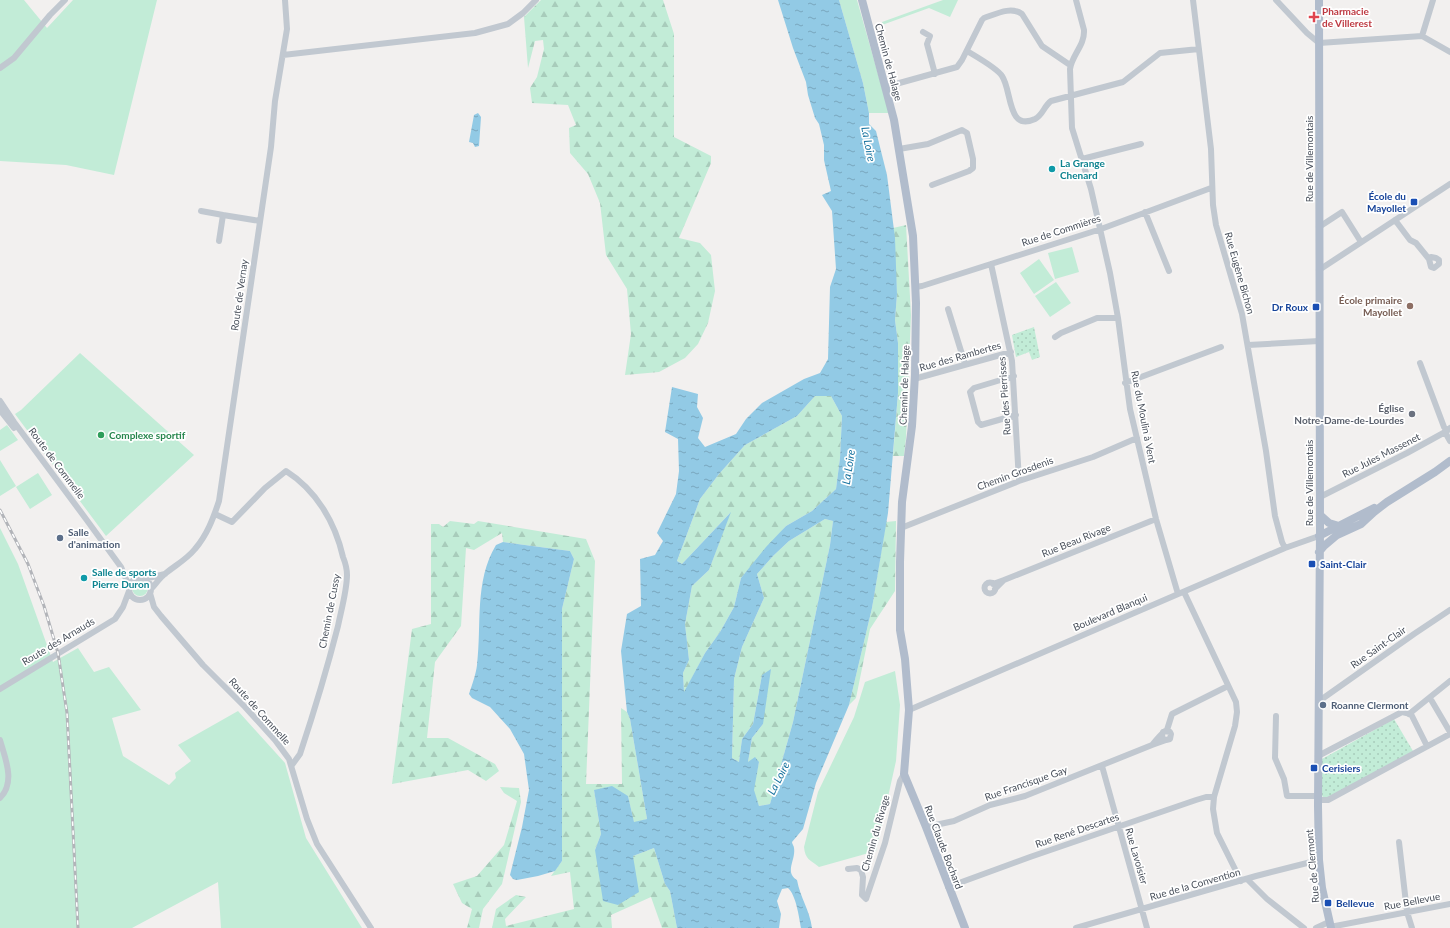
<svg xmlns="http://www.w3.org/2000/svg" width="1450" height="928" viewBox="0 0 1450 928" font-family="Lato,sans-serif">
<style>
.green{fill:#c2ecd7}
.forest{fill:url(#forest-firs)}
.park{fill:url(#park-dots)}
.water{fill:url(#water-ripples);fill-rule:evenodd}
.lines{fill:none;stroke-linecap:round;stroke-linejoin:round}
.minor{stroke:#c1c8d0;stroke-width:6}
.major{stroke:#b1bccc;stroke-width:8}
.rail-casing{stroke:#b2b4b9;stroke-width:3}
.rail{stroke:#fff;stroke-width:1.5;stroke-dasharray:4.5;stroke-linecap:butt}
.health-dot{fill:#e0444e;stroke:#fff;stroke-width:1.5}
.culture-dot{fill:#0f9aa8;stroke:#fff;stroke-width:1.5}
.transit-dot{fill:#1a4fb4;stroke:#fff;stroke-width:1.5}
.education-dot{fill:#8d6e63;stroke:#fff;stroke-width:1.5}
.worship-dot{fill:#6b7280;stroke:#fff;stroke-width:1.5}
.leisure-dot{fill:#2e9e5b;stroke:#fff;stroke-width:1.5}
.service-dot{fill:#5c6f8a;stroke:#fff;stroke-width:1.5}
.labels{text-anchor:middle;dominant-baseline:central;stroke-width:3.5;stroke-linejoin:round;paint-order:stroke}
.health-label{font-size:10px;font-weight:bold;fill:#be3a42;stroke:#fff;text-anchor:start}
.street-label{font-size:10px;fill:#49505b;stroke:#fff}
.culture-label{font-size:10px;font-weight:bold;fill:#0d838f;stroke:#fff;text-anchor:start}
.transit-label{font-size:10px;font-weight:bold;fill:#164399;stroke:#fff;text-anchor:start}
.education-label{font-size:10px;font-weight:bold;fill:#785e54;stroke:#fff;text-anchor:end}
.worship-label{font-size:10px;font-weight:bold;fill:#5b616d;stroke:#fff;text-anchor:end}
.leisure-label{font-size:10px;font-weight:bold;fill:#27864d;stroke:#fff;text-anchor:start}
.service-label{font-size:10px;font-weight:bold;fill:#4e5e75;stroke:#fff;text-anchor:start}
.water-label{font-size:11px;font-style:italic;fill:#18739f;stroke:#fff}
</style>
<defs>
<pattern id="forest-firs" width="22" height="20" patternUnits="userSpaceOnUse"><rect width="22" height="20" fill="#c2ecd7"/><path d="M5 1l3.5 6h-7zM16 11l3.5 6h-7z" fill="#a8ccbb"/></pattern>
<pattern id="park-dots" width="8" height="8" patternUnits="userSpaceOnUse"><rect width="8" height="8" fill="#c2ecd7"/><path d="M2 2h.1M6 6h.1" fill="none" stroke="#a8ccbb" stroke-width="1.8" stroke-linecap="round"/></pattern>
<pattern id="water-ripples" width="26" height="14" patternUnits="userSpaceOnUse"><rect width="26" height="14" fill="#92cae5"/><path d="M2 4q2-2 4 0t4 0M15 11q2-2 4 0t4 0" fill="none" stroke="#79a6bd"/></pattern>
</defs>
<rect width="100%" height="100%" fill="#f2f0ef"/>
<!-- green -->
<path class="green" d="M0,0H24L47,28L73,0H157L114,175L66,165L0,161Z
M839,0H857L889,113H869L863,83Z
M943,0H958L950,17L929,8L882,25V22Z
M1072,247L1079,272L1055,279L1048,253Z
M1039,259L1054,280L1034,294L1020,273Z
M1056,282L1071,303L1050,317L1035,296Z
M80,353L194,455L106,536L15,414L21,410Z
M7,425L18,440L0,451V430Z
M0,460L16,486L0,496Z
M38,473L52,495L30,509L16,487Z
M0,528L18,564L53,662L78,648L94,672L109,667L141,710L112,718L123,756L169,785L176,778L175,773L191,761L178,745L238,711L285,763L306,838L362,928H221L218,882L132,928H0Z
M132 588a8 8 0 1 1 16 0a8 8 0 1 1-16 0Z
M895,671L900,705L896,761L876,851L819,867C810,860 805,859 804,847L818,792L854,717L865,682Z"/>
<!-- forest -->
<path class="forest" d="M541,0H663L674,34V137L711,156V163L679,238L700,243L711,255L715,291L708,323L698,344L685,358L659,372L625,375L631,334L627,289L606,255L600,203L588,174L570,153L569,128L576,125L568,105L532,103L530,88L537,77L544,49L543,40L535,41L528,68L524,17Z
M906,225L911,315L906,438L904,456H893L898,393V343L895,320L897,294L893,228Z
M815,396H831L842,416L840,458L836,489L812,511L786,526L741,578L734,607L720,632L705,653L684,693L683,673L689,660L685,624L692,586L709,570L730,513L682,564L677,561L700,499L719,474L745,445L797,416Z
M825,519L833,521L830,545L793,722L770,804L759,806L753,790L759,762H748L752,738L763,724L762,675L753,724L742,739L739,762L732,758L734,679L742,647L764,598L757,574L773,556L789,541Z
M450,521L474,524L478,521L586,539L595,561L586,784H622L621,708L627,712L630,719L647,819L634,823L628,796L594,790L601,834L595,850L633,856L654,848L665,884L670,891L677,928H662L651,897L611,915L612,928H492L496,909L516,895L526,897L505,919L506,926L574,909L570,872L551,876L562,861V609L574,559L570,551L503,542L502,533L474,550L466,548L461,626L435,662L427,738H448L495,764L499,771L486,781L468,770L392,784L412,629L431,624V524H439L443,527Z
M896,521L895,591L870,629L856,698L849,705L872,608L886,522Z
M500,787L519,788L521,802L502,884L483,909L479,928H467L472,909L462,903L453,884L477,876L504,845L517,801L504,793Z"/>
<!-- park -->
<path class="park" d="M1034,327L1040,357L1032,360L1029,352L1016,357L1012,335Z
M1394,719L1413,751L1326,799L1322,796V759Z"/>
<!-- water -->
<path class="water" d="M778,0H839L863,83L869,113V124L876,131L887,175L895,238L897,294L895,320L898,343V393L888,513L872,608L849,705L816,783L803,829L792,842C792,844 794,846 794,848C796,860 784,872 797,880C800,897 810,911 812,928H801C799,917 796,895 788,888L782,889L777,901L781,914L779,928H677L670,891L665,884L654,848L633,856L639,892L618,905L603,901L595,850L601,834L594,790L612,786L628,796L634,822L647,819L630,719L627,712L621,651L627,614L641,606L640,559L655,555L663,541L657,533L676,494L679,471L678,439L665,432L672,387L698,394L697,407L703,418L698,438L705,447L736,434L746,419L762,403L804,379L820,373L828,359L830,287L836,269L832,211L822,195L831,191L824,160V145L819,124L815,118L808,95L806,82L793,48ZM815,396H831L842,416L840,458L836,489L812,511L786,526L766,547L741,578L734,607L720,632L705,653L684,692L683,673L689,660L685,624L692,586L709,570L731,512L682,564L677,561L700,499L719,474L745,445L797,416ZM825,519L833,521L830,545L793,722L770,804L759,806L754,790L759,762L755,757L748,762L752,738L763,724L771,669L762,675L753,724L742,739L739,762L732,758L734,679L742,647L764,598L757,574L773,556L789,541Z
M478,113L481,117L479,146L475,147L473,143L469,142L474,115Z
M503,542L570,551L574,559L562,609V861L555,871L538,876L517,880L513,879L510,875L522,827L529,790L524,754L510,729L490,707L472,698L469,694C472,685 476,674 477,665C482,624 474,582 496,545Z"/>
<g class="lines">
<!-- minor -->
<path class="minor" d="M1076,0L1084,30C1085,45 1072,55 1070,69L1072,128L1091,189L1110,273L1118,318L1130,409L1156,519L1178,594
M1193,0L1211,149L1213,205L1216,225L1242,314L1266,451L1275,516L1282,542L1285,548
M1276,0L1307,33L1319,43L1422,36L1450,52
M923,32L930,36L927,44L935,74
M1422,36L1433,0
M967,51C975,56 997,68 1002,76C1012,90 1007,132 1035,119C1043,115 1044,106 1051,101L1123,82L1160,53L1199,49
M283,55L475,33L508,24L523,13L536,0
M0,68L14,58L50,15L65,0
M885,87L957,67L962,60L982,20L984,18C996,14 1011,6 1022,14L1042,46L1070,65
M899,149L928,144L962,130L967,133L973,159V168L969,171L932,185
M1082,159L1141,144
M201,211L223,215
M1145,212L1169,271
M1395,220L1410,240L1416,243L1429,259L1431,267L1434,268L1439,264V260L1436,258L1431,257L1429,259
M1319,227L1342,212L1361,242
M219,241L223,215L260,221
M991,264L1012,361L1019,481
M1319,270L1450,184
M915,287L922,286L1101,229L1211,188
M948,309L965,364
M1055,337L1061,333L1097,318H1118
M1248,345L1319,341
M1420,363L1444,427L1447,431
M1014,376L974,388L970,392L978,422L981,425L1016,415
M914,379L1011,352
M1125,383L1221,347
M0,401L14,422L86,519L121,567L129,586
M0,410L14,428
M1445,432L1450,441
M1320,497L1407,453L1447,431L1450,428
M215,514L232,522L265,488L286,471C316,490 335,522 343,557C345,562 347,569 347,575C347,590 341,611 338,626C327,669 314,712 300,754L292,765
M901,528L1019,481L1093,457L1137,438
M129 589a11 11 0 1 1 22 0a11 11 0 1 1-22 0Z
M144,579L165,574
M1004,580L1156,519
M984.5 588a5.5 5.5 0 1 1 11 0a5.5 5.5 0 1 1-11 0Z
M993,584L1004,580L995,589
M151,589C156,584 160,577 166,573C176,565 187,559 195,549C207,535 213,519 219,501L271,147L275,101L287,29L285,0
M1184,592L1236,702L1237,712L1235,726L1214,797L1213,809L1217,833L1241,881
M150,593L154,607L161,616L203,665L245,707L275,740L289,759L307,819L317,844L371,928
M0,689L115,619L123,607L129,591
M1430,698L1450,732
M1318,700L1322,699L1414,634L1450,610
M909,710L1285,548L1319,536
M1409,714L1450,681
M1276,716L1275,758L1284,779L1287,796H1318
M1167,730L1172,714L1228,686
M1163,732L1162,735L1163,739L1166,740L1170,739L1171,734L1170,732L1165,731C1160,735 1156,740 1152,745L1166,740
M0,740C5,758 16,782 0,798
M1318,756L1402,712L1411,714L1427,746
M1102,766L1147,928
M1318,800H1328L1450,734
M926,827L954,821L990,805L1025,796L1152,745
M1399,842L1407,912L1412,928
M848,869L857,868L861,870L863,877L862,895L866,899L885,843L900,781L904,774
M1247,879L1267,899L1304,928
M948,887L1030,857L1196,800L1206,797H1214
M1330,927L1450,904
M1076,928L1256,876L1319,860
M1316,928L1329,922"/>
<!-- major -->
<path class="major" d="M862,0L894,120L913,236L916,303L915,375L912,426L902,502L900,562V630L905,659L909,710L904,774L926,827L965,928
M1319,0L1320,529L1318,806L1319,860L1322,888L1331,928
M1320,515L1329,523L1339,526
M1319,536L1374,508
M1319,552L1324,546L1337,535L1361,524L1374,512L1387,502L1435,472L1450,461"/>
<defs>
<path id="rail" d="M0,510L28,564L44,606L58,653L67,713L78,928"/>
</defs>
<!-- rail casing -->
<use href="#rail" class="rail-casing"/>
<!-- rail -->
<use href="#rail" class="rail"/>
</g>
<!-- markers -->
<path class="health-dot" d="M1312 11h4v4h4v4h-4v4h-4v-4h-4v-4h4z"/>
<g class="culture-dot">
<circle cx="1052" cy="169" r="4"/>
<circle cx="84" cy="578" r="4"/>
</g>
<g class="transit-dot">
<rect x="1410" y="198" width="8" height="8" rx="2"/>
<rect x="1312" y="303" width="8" height="8" rx="2"/>
<rect x="1308" y="560" width="8" height="8" rx="2"/>
<rect x="1310" y="764" width="8" height="8" rx="2"/>
<rect x="1324" y="899" width="8" height="8" rx="2"/>
</g>
<circle class="education-dot" cx="1410" cy="306" r="4"/>
<circle class="worship-dot" cx="1412" cy="414" r="4"/>
<circle class="leisure-dot" cx="101" cy="435" r="4"/>
<g class="service-dot">
<circle cx="60" cy="538" r="4"/>
<circle cx="1323" cy="705" r="4"/>
</g>
<g class="labels">
<!-- health labels -->
<g class="health-label">
<text x="1322" y="11">Pharmacie<tspan x="1322" dy="12">de Villerest</tspan></text>
</g>
<!-- street labels -->
<g class="street-label">
<text transform="translate(889 62) rotate(75)">Chemin de Halage</text>
<text transform="translate(1309 159) rotate(-90)">Rue de Villemontais</text>
<text transform="translate(1061 230) rotate(-18)">Rue de Commières</text>
<text transform="translate(1240 273) rotate(74)">Rue Eugène Bichon</text>
<text transform="translate(239 295) rotate(-82)">Route de Vernay</text>
<text transform="translate(960 356) rotate(-16)">Rue des Rambertes</text>
<text transform="translate(904 385) rotate(-88)">Chemin de Halage</text>
<text transform="translate(1004 396) rotate(-94)">Rue des Pierrisses</text>
<text transform="translate(1144 417) rotate(79)">Rue du Moulin à Vent</text>
<text transform="translate(1381 455) rotate(-27)">Rue Jules Massenet</text>
<text transform="translate(57 463) rotate(53)">Route de Commelle</text>
<text transform="translate(1015 473) rotate(-20)">Chemin Grosdenis</text>
<text transform="translate(1309 483) rotate(-90)">Rue de Villemontais</text>
<text transform="translate(1076 540) rotate(-22)">Rue Beau Rivage</text>
<text transform="translate(329 611) rotate(-79)">Chemin de Cussy</text>
<text transform="translate(1110 612) rotate(-23)">Boulevard Blanqui</text>
<text transform="translate(58 641) rotate(-31)">Route des Arnauds</text>
<text transform="translate(1378 647) rotate(-35)">Rue Saint-Clair</text>
<text transform="translate(260 711) rotate(48)">Route de Commelle</text>
<text transform="translate(1026 783) rotate(-19)">Rue Francisque Gay</text>
<text transform="translate(1077 830) rotate(-19)">Rue René Descartes</text>
<text transform="translate(875 833) rotate(-74)">Chemin du Rivage</text>
<text transform="translate(944 847) rotate(69)">Rue Claude Bochard</text>
<text transform="translate(1137 856) rotate(74)">Rue Lavoisier</text>
<text transform="translate(1312 866) rotate(-95)">Rue de Clermont</text>
<text transform="translate(1195 884) rotate(-16)">Rue de la Convention</text>
<text transform="translate(1412 901) rotate(-11)">Rue Bellevue</text>
</g>
<!-- culture labels -->
<g class="culture-label">
<text x="1060" y="163">La Grange<tspan x="1060" dy="12">Chenard</tspan></text>
<text x="92" y="572">Salle de sports<tspan x="92" dy="12">Pierre Duron</tspan></text>
</g>
<!-- transit labels -->
<g class="transit-label">
<text x="1406" y="196" text-anchor="end">École du<tspan x="1406" dy="12">Mayollet</tspan></text>
<text x="1308" y="307" text-anchor="end">Dr Roux</text>
<text x="1320" y="564">Saint-Clair</text>
<text x="1322" y="768">Cerisiers</text>
<text x="1336" y="903">Bellevue</text>
</g>
<!-- education labels -->
<g class="education-label">
<text x="1402" y="300">École primaire<tspan x="1402" dy="12">Mayollet</tspan></text>
</g>
<!-- worship labels -->
<g class="worship-label">
<text x="1404" y="408">Église<tspan x="1404" dy="12">Notre-Dame-de-Lourdes</tspan></text>
</g>
<!-- leisure labels -->
<g class="leisure-label">
<text x="109" y="435">Complexe sportif</text>
</g>
<!-- service labels -->
<g class="service-label">
<text x="68" y="532">Salle<tspan x="68" dy="12">d'animation</tspan></text>
<text x="1331" y="705">Roanne Clermont</text>
</g>
<!-- water labels -->
<g class="water-label">
<text transform="translate(869 144) rotate(79)">La Loire</text>
<text transform="translate(848 467) rotate(-81)">La Loire</text>
<text transform="translate(778 778) rotate(-63)">La Loire</text>
</g>
</g>
</svg>
